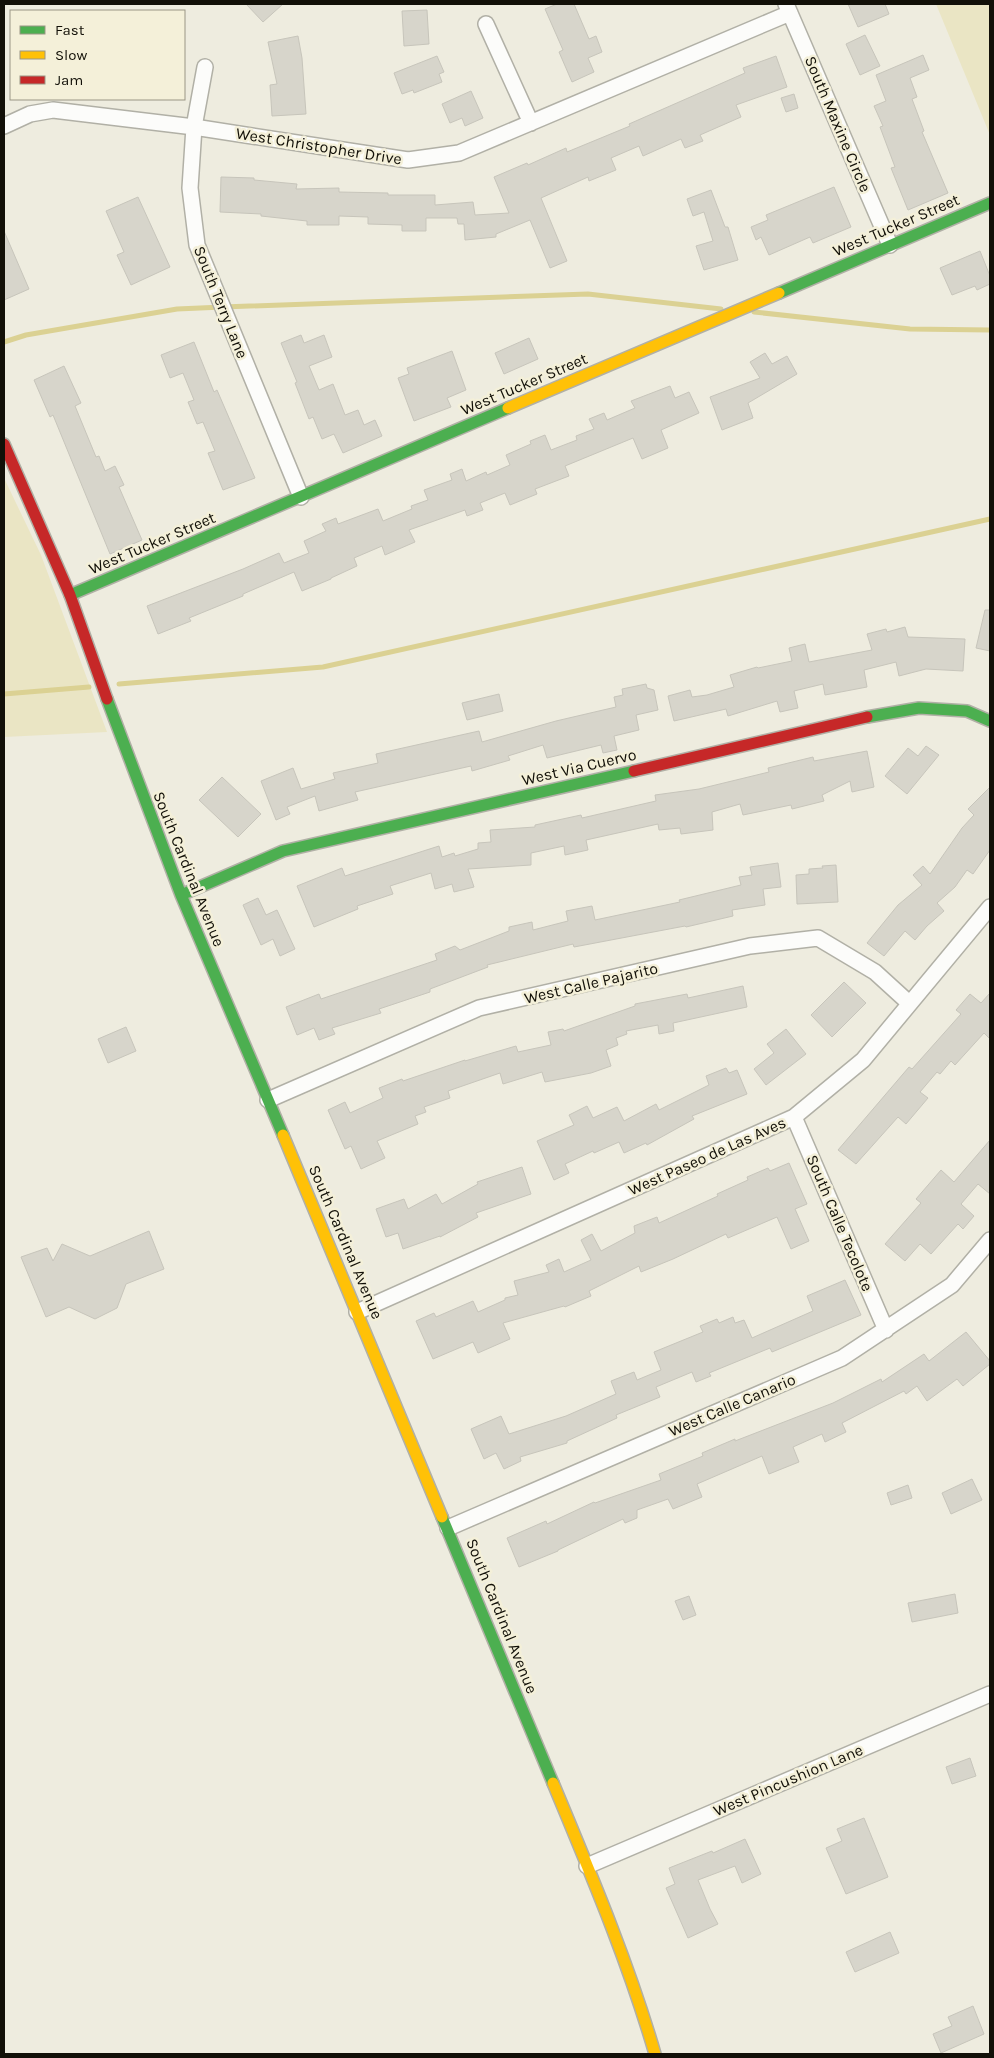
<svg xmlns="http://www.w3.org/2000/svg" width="994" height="2058" viewBox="0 0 994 2058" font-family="Karla,sans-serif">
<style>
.green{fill:#eae5c4}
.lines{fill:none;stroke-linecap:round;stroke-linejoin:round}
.stream{stroke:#dbd193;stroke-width:5}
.building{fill:#d7d5cb;stroke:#c7c5bb}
.street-casing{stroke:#b1b0a6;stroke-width:18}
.fast-casing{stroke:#b1b0a6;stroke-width:14}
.slow-casing{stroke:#b1b0a6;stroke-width:14}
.jam-casing{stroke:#b1b0a6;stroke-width:14}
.street{stroke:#fcfcfa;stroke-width:15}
.fast{stroke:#4caf50;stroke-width:11}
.slow{stroke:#ffc107;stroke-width:11}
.jam{stroke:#c62828;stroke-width:11}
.labels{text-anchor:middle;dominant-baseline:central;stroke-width:5;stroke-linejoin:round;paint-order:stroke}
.street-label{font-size:16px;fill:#121008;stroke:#f4f0d9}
</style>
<rect width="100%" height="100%" fill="#eeecdf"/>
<!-- green -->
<path class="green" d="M936,4H990V135Z
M4,478L41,555L107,732L4,737Z"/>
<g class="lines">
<!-- stream -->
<path class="stream" d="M754,312L910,329L990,330
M4,342L26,335L177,309L223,307L588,294L721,309
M119,684L323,667L990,519
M4,694L89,687"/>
</g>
<!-- building -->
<path class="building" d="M246,4H283L263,22Z
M557,4H574L589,39L596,36L602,52L588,58L594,72L572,82L559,52L563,50L545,9Z
M848,4H885L889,14L858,27Z
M427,10L429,44L404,46L402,11Z
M865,35L880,66L860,75L846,44Z
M298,36L302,58L306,114L272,116L270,85L277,84L268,42Z
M923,55L929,70L910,78L917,97L912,99L924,131L922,132L948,193L908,210L891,168L895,167L880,127L883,126L874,106L886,101L876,75Z
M437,56L444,72L439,74L442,82L414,93L413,90L402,94L394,73Z
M776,56L787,87L736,105L741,117L700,135L703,141L685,148L681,139L643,156L639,146L611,158L616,170L589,181L588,177L541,198L567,261L550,268L530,220L496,234V237L465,240L464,224H458L457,218H426V231H402V225L368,224V217L339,216V225H307V221L261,216V214L220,212L221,177L254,178V180L297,184L296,189L339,188V192L388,193V195H435V205L473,202L475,215L509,213L494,177L527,163L528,165L566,148L567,152L630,126L629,124L745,73L743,68Z
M471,91L483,118L465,126L462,118L450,123L442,104Z
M794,94L798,108L786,112L781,98Z
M834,187L851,227L813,243L810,237L769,255L761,237L756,240L751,227L768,220L766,215Z
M711,190L725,227H728L738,260L704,270L696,246L713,241L704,212L693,216L687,199Z
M138,197L170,267L131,285L117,255L124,252L106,211Z
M4,231L29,289L4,300Z
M980,251L990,276V284L977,290L975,286L952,295L940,268Z
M301,335L304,343L324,335L332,357L309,366L319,390L333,384L345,415L358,410L364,425L375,420L382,436L343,453L334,434L322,439L313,417L309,419L295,383L297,382L281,343Z
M529,338L538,359L504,374L495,353Z
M194,342L214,392L217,390L255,478L223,490L208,453L215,451L203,422L197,424L188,402L194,400L183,373L170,378L161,355Z
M452,351L466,390L447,398L451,407L414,421L398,378L409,374L407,368Z
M765,353L772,364L787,356L797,374L748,403L753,418L722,430L710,397L760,378L750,362Z
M64,366L81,403L75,406L96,457L99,456L105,471L115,466L124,485L119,487L142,540L110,554L53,415L50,417L34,380Z
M670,386L675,398L689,392L699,413L661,430L668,448L642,459L633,438L565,466L569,476L535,489L537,494L510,505L505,493L480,503L483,510L467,516L465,510L409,530L415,542L385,555L382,546L354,558L357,566L331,578V579L302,591L294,572L243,594V596L189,618L191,621L158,634L147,606L243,569L279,553L284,563L309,553L304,541L326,531L322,524L336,518L338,524L378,509L383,521L412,509L411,506L428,500L424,490L452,480L450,474L462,469L466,481L486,472L487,475L510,465L506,455L531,444L530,441L545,435L551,450L577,440L576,436L594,429L589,419L604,413L607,420L635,408L631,401Z
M985,610H990V651L976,648Z
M905,627L908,637L965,639L963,671L926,669L899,676L896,662L864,670L867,687L825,695L823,684L794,691L798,708L780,712L777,701L728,716L726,709L674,721L668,696L690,690L692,697L707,695L734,687L730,675L757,667L758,668L792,661L789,648L805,644L809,662L872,650L867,634L886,629L887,632Z
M646,684L647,688L654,690L658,710L636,715L639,730L614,736L617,750L603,753L601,745L547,758L543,745L508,756L510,760L472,771L471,766L355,792L358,800L319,811L315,796L287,807L290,814L276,820L261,781L293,768L301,789L335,779L333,773L378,763L376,754L479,731L482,742L556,721L616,707L614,697L623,695L622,689Z
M499,694L503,711L467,720L462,703Z
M926,746L939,755L907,794L885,776L908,748L918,756Z
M867,751L874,787L852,792L850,781L822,795L824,801L792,809L791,805L743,815L740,804L712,812L713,830L681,834L680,828L659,830L658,824L586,840L588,850L565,855L564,846L531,853V865L468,869L474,887L454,892L452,884L435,889L431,873L390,886L393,894L357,906L358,909L314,927L297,886L342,868L345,876L439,846L442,857L454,853L455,856L478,849V843L491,842L490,830L535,827V825L581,815L582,818L656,801L655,795L699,789L769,772L768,768L813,757L814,761Z
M222,777L261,814L238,837L199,800Z
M990,787V850L973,874L967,870L955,887L937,903L944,911L927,926L915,940L905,931L884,956L867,943L898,905L922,885L913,875L923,866L930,874L962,828L974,815L968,809Z
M778,863L781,887L763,889L765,905L732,910L733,916L686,927L685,926L574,947L573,944L487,965L488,967L430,989V992L379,1009L381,1013L332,1028L335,1034L319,1040L314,1028L297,1035L286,1007L319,994L321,999L437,960L435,954L455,946L460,950L509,931V927L532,922L533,930L568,921L566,911L592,906L595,920L680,902L679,900L741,885L739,877L752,875L750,867Z
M836,865L838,902L797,904L796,875L809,874V869L823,868L822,866Z
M258,898L266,915L277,910L295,949L280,956L273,939L261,945L243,905Z
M844,982L866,1003L832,1037L811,1015Z
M743,986L747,1007L673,1023L674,1031L659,1034L658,1025L626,1031L627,1034L616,1038L618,1045L606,1050L611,1066L591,1073L545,1082L542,1072L503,1084L500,1073L448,1091L450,1098L424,1107L426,1112L415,1116L418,1124L377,1141L385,1158L361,1169L351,1146L345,1149L328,1110L345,1102L350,1113L383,1098L379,1088L402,1079L403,1081L465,1060V1061L516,1046L518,1052L551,1045L548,1032L563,1029L564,1031L635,1006V1004L687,994L688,998Z
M990,993V1039L984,1033L955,1065L951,1061L940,1074L937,1072L920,1092L928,1098L906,1124L898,1117L856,1164L838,1150L909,1067L912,1069L961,1014L956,1010L970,994L981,1003Z
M126,1027L136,1051L108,1063L98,1039Z
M786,1029L806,1054L766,1085L754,1069L774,1053L767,1044Z
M726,1068L729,1073L737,1070L747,1094L692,1116L694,1119L647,1145L646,1143L624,1153L619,1142L594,1153L593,1151L565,1164L569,1173L554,1180L537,1141L574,1125L569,1115L587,1106L593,1118L617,1107L624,1121L656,1104L659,1110L709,1085L706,1076Z
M990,1140V1194L978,1184L961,1204L974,1216L963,1229L958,1224L931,1254L920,1244L905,1261L885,1244L921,1203L916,1199L941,1170L954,1182Z
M789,1163L807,1204L795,1209L809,1241L791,1249L777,1217L728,1238L726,1234L673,1259L641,1272L639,1266L589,1291L591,1296L565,1307L564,1306L503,1323L510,1339L478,1353L473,1342L433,1359L416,1321L434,1313L436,1317L473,1301L478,1312L505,1300V1298L518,1295L514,1281L549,1272L546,1265L559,1259L564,1272L591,1260L581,1240L592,1234L601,1251L635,1233L634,1226L657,1217L659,1223L718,1196L717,1194L748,1180L747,1177L768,1168L770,1171Z
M522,1167L531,1194L476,1213L478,1217L440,1237V1236L403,1249L398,1233L386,1237L376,1209L404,1199L408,1209L436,1194L442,1204L478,1184L477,1182Z
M149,1231L164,1269L126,1284L117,1308L95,1319L69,1307L46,1317L21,1257L47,1248L53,1261L62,1244L90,1256Z
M845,1280L861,1315L772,1352L770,1348L709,1373L711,1376L696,1382L692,1372L656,1387L660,1397L616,1415L617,1418L567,1441V1443L520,1457L521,1461L504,1469L496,1453L484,1459L471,1429L501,1416L509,1434L566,1416L616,1394L611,1381L634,1372L637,1380L661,1370L654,1352L703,1332L700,1326L717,1319L719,1323L733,1317L735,1323L744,1320L752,1338L813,1311L807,1296Z
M966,1332L990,1361V1364L963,1386L957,1379L927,1401L917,1386L906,1394L904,1391L842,1423L846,1432L825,1442L822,1434L793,1447L799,1462L769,1474L762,1456L697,1484L702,1497L673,1509L668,1499L637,1510V1518L625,1523L623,1519L558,1550V1551L519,1567L507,1538L546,1521L547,1524L594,1502L595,1503L661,1480L659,1474L703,1456L702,1453L735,1439V1441L833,1403L881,1379L882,1382L924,1354L929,1361Z
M972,1479L982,1500L951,1514L942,1493Z
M908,1485L912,1498L891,1505L887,1493Z
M955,1594L958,1613L912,1622L908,1603Z
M689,1596L696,1615L683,1620L675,1601Z
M970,1758L976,1776L952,1784L946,1767Z
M864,1818L888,1877L846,1894L826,1848L842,1841L837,1829Z
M745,1839L761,1874L742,1883L735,1866L698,1880L710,1909L718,1924L688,1938L666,1888L675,1884L669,1868L712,1851L713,1853Z
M890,1932L899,1953L855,1972L846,1952Z
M973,2006L984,2034L941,2053L933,2034L952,2026L948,2017Z"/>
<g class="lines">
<defs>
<path id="street" d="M786,4L890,245
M486,24L531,123
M205,67L194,127L190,188L197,245L301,497
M4,126L30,114L53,110L194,127L408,160L459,153L790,13
M268,1100L479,1008L750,946L818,938L875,972L909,1003
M794,1117L886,1330
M357,1312L794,1117L863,1060L990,907
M448,1528L842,1358L952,1285L990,1240
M587,1866L990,1694"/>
<path id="fast" d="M779,293L990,203
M70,595L508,408
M107,699L181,895L283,1135
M867,717L919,708L967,711L990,721
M181,895L283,851L634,771
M442,1517L553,1783"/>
<path id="slow" d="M508,408L779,293
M283,1135L442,1517
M553,1783C590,1872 628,1961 655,2054"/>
<path id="jam" d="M4,444L70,595L107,699
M634,771L867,717"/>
</defs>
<!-- street casing -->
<use href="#street" class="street-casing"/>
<!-- fast casing -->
<use href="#fast" class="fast-casing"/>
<!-- slow casing -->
<use href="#slow" class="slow-casing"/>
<!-- jam casing -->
<use href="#jam" class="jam-casing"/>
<!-- street -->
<use href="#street" class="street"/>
<!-- fast -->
<use href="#fast" class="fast"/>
<!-- slow -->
<use href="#slow" class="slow"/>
<!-- jam -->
<use href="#jam" class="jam"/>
</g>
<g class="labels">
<!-- street labels -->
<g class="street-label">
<text transform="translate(838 124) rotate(67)">South Maxine Circle</text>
<text transform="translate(319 146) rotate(9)">West Christopher Drive</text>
<text transform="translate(896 225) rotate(-23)">West Tucker Street</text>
<text transform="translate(221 302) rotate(68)">South Terry Lane</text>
<text transform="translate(524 384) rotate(-23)">West Tucker Street</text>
<text transform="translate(152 543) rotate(-23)">West Tucker Street</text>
<text transform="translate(579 767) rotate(-13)">West Via Cuervo</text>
<text transform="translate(189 869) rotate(68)">South Cardinal Avenue</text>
<text transform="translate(591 983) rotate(-13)">West Calle Pajarito</text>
<text transform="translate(707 1156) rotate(-24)">West Paseo de Las Aves</text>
<text transform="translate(840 1223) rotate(67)">South Calle Tecolote</text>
<text transform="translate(346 1242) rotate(67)">South Cardinal Avenue</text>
<text transform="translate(732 1405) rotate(-23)">West Calle Canario</text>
<text transform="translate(502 1616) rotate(68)">South Cardinal Avenue</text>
<text transform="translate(788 1780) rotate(-23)">West Pincushion Lane</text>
</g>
</g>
<!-- border -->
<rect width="994" height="2058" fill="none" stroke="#121008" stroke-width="10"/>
<!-- legend -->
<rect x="10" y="10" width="175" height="90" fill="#f4f0d9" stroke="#9a9685"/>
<rect x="20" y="26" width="25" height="8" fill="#4caf50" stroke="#9a9685"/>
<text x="55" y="35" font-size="15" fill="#121008">Fast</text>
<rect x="20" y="51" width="25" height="8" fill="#ffc107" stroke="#9a9685"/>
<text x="55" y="60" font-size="15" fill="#121008">Slow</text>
<rect x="20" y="76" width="25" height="8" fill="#c62828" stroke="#9a9685"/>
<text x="55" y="85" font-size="15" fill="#121008">Jam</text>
</svg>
